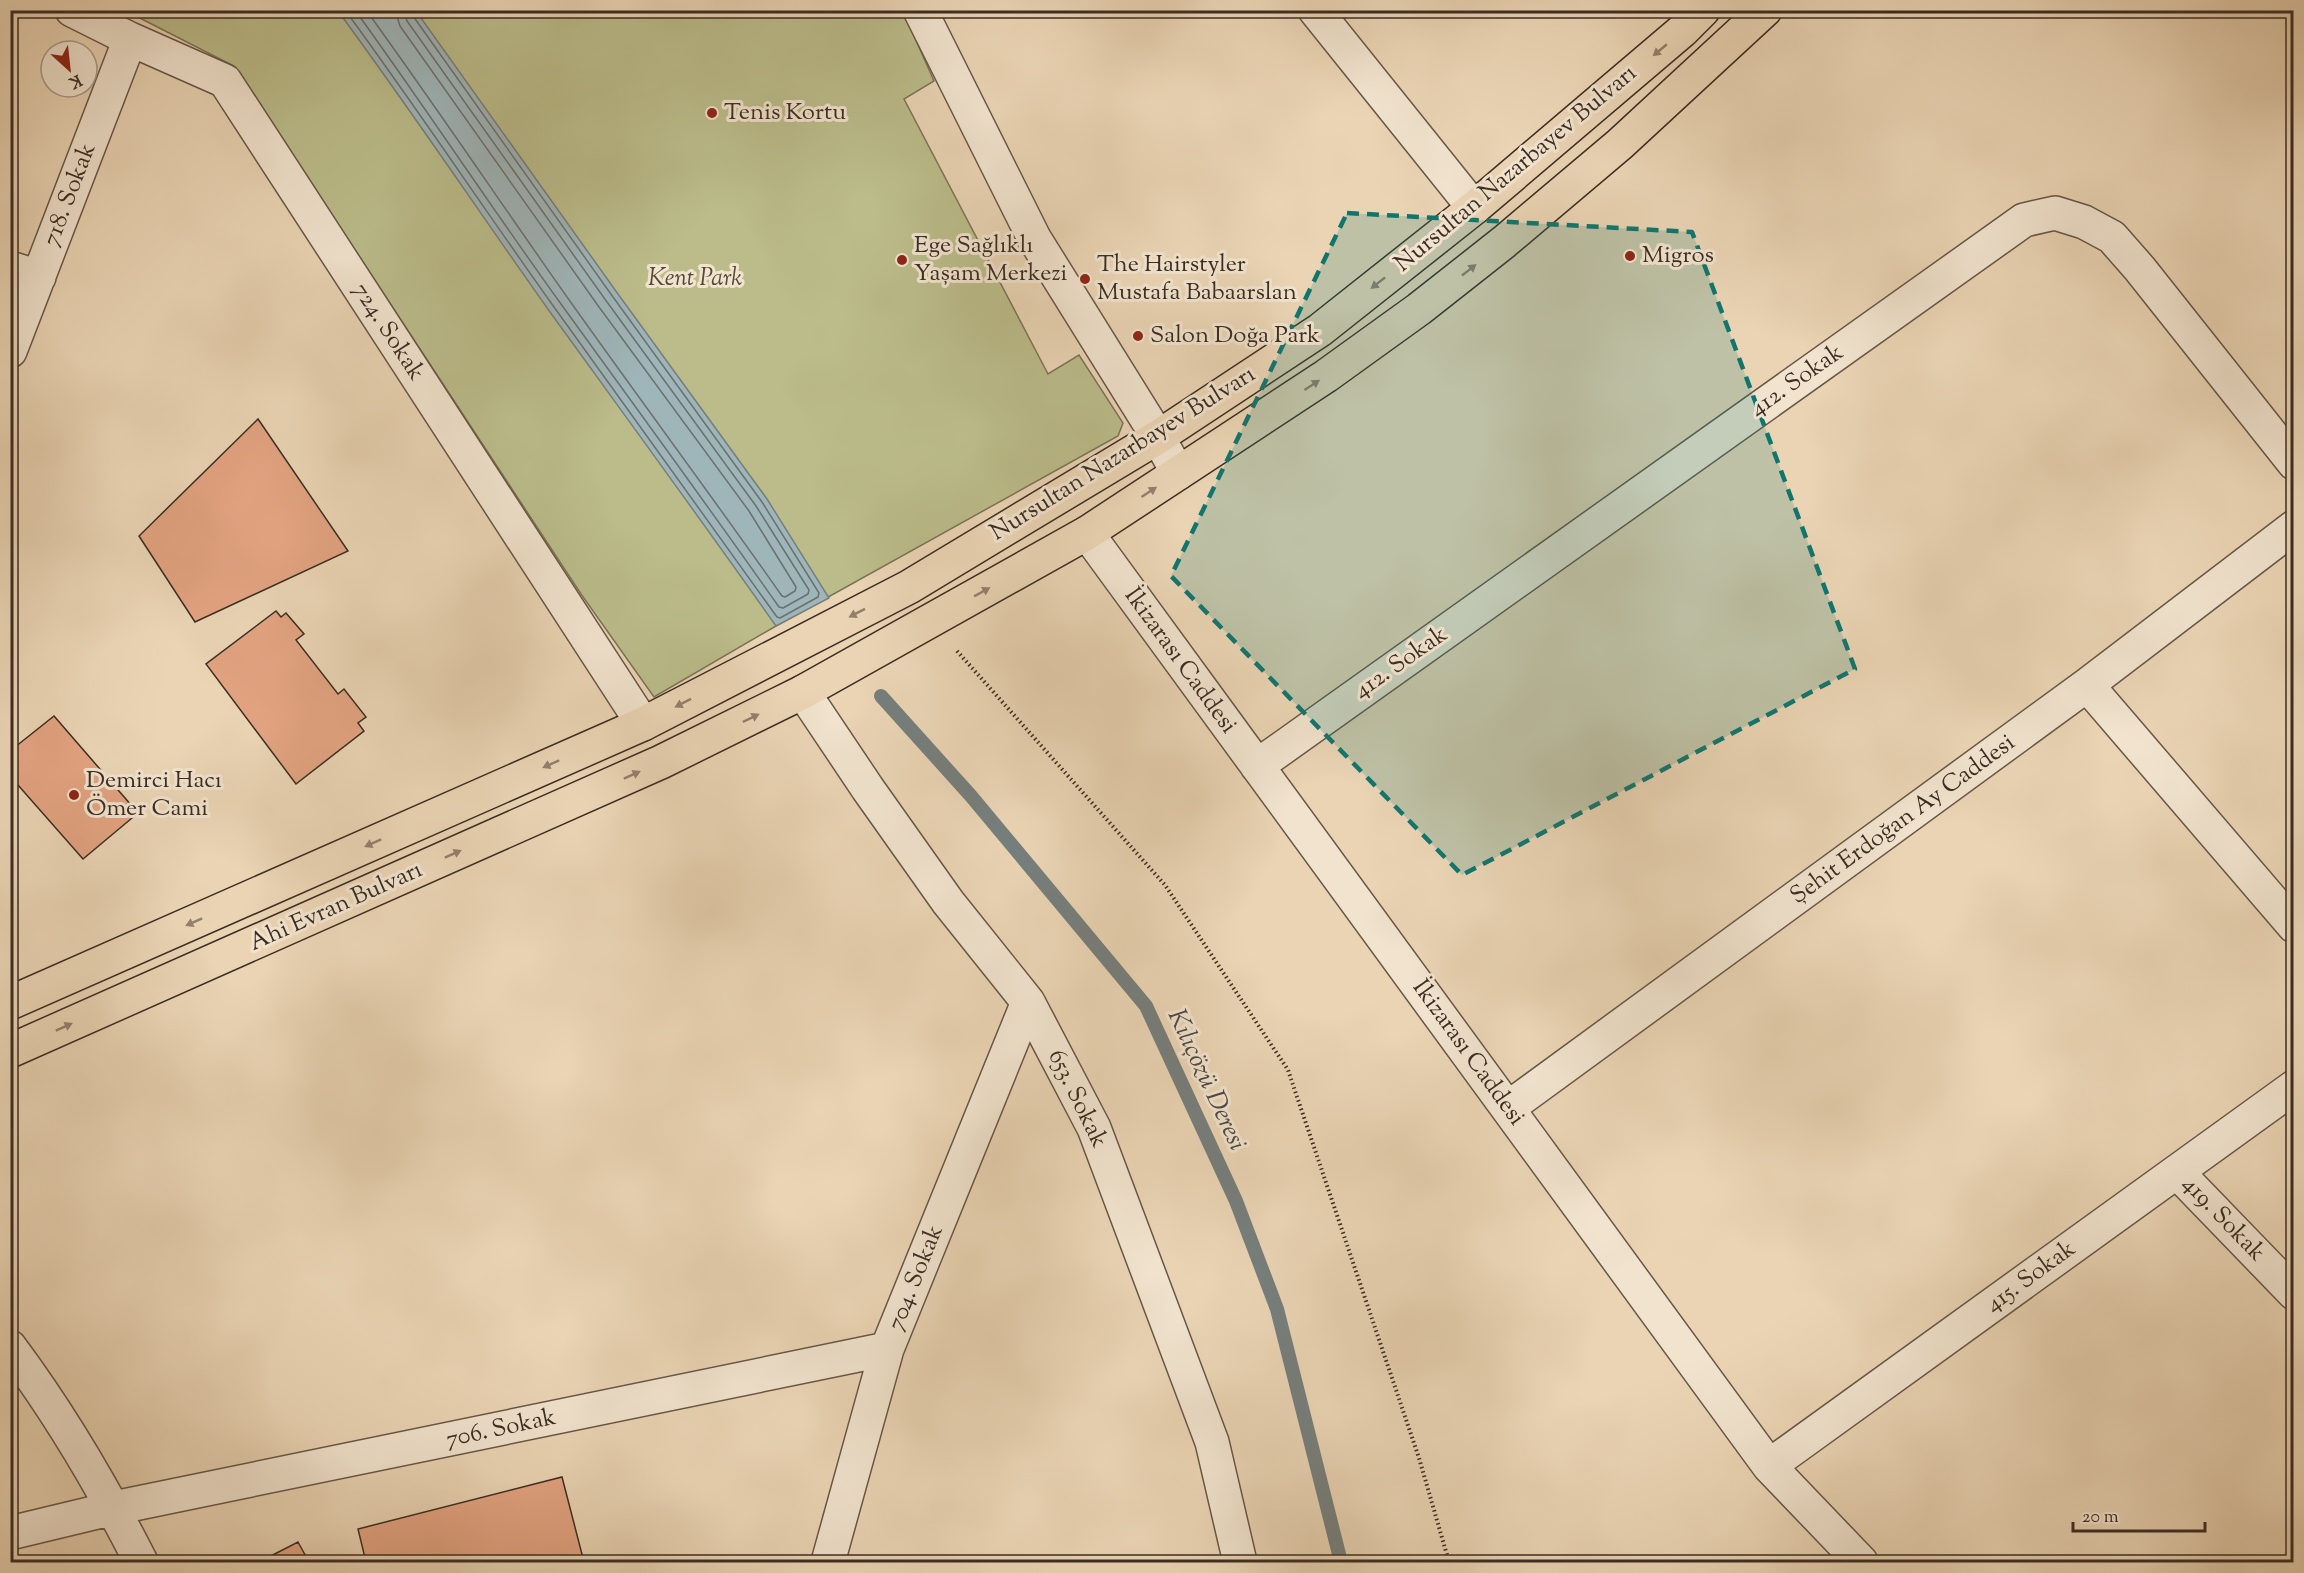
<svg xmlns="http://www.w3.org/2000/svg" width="2304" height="1573" viewBox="0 0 2304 1573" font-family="'Sorts Mill Goudy',serif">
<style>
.green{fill:#bbbc8a;stroke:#7b7456;stroke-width:1.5}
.water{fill:#9eb5b9;stroke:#767f7d;stroke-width:1.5}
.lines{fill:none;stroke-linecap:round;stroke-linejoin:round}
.shore{stroke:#6c716e;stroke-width:1.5}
.stream{stroke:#767f7d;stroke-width:14}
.building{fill:#e2a381;stroke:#3b2d23;stroke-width:1.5}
.minor-casing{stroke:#675747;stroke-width:36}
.major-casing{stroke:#3b2d23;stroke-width:36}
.path{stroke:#3b2d23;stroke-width:4;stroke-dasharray:1.5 3;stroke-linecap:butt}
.minor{stroke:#f1e3ce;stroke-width:33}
.major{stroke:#ead4b4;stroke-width:33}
.oneway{fill:#92806c}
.marked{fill:#0f766e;fill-opacity:0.2;stroke:#0f766e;stroke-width:4.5;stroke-dasharray:12 8;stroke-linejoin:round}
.poi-dot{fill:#8f2418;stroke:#f1e3ce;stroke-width:2}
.labels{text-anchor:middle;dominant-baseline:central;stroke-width:6;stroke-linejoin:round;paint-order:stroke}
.poi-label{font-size:24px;fill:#3b2d23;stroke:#f1e3ce;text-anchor:start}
.street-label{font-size:24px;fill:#3b2d23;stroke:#f1e3ce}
.park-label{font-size:24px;font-style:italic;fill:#554a38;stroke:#f1e3ce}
.water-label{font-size:26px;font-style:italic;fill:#4f4841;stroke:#f1e3ce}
</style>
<rect width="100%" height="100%" fill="#ead4b4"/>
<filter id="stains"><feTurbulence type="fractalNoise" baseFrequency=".00333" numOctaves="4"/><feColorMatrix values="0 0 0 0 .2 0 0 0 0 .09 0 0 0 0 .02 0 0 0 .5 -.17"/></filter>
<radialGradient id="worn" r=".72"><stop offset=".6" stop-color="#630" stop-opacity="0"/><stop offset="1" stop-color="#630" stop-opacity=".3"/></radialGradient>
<!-- green -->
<path class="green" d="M126,11H903L934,81L904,99L1048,374L1079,355L1123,423L1118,436L776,626L654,697L581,594L234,66Z"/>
<!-- water -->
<path class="water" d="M338,11H416L618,294L767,499L829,598L776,626C702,521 626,417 550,312C479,212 411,110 338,11Z"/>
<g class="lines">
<!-- shore -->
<path class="shore" d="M345,10C417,108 484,209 554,307C628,411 703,513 777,617L780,618L818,597L819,593L762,502L613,297L413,16L412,10
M355,10C425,107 491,207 561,304C634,405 708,506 779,607L783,608L808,594L809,590L756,506L607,302L407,21L404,10
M366,10C435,105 500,202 567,297C638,397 711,495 782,596L785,597L795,591L796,587L749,511L599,307L400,26L395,10"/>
<!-- stream -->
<path class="stream" d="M881,696L971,796L1146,1006L1236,1201L1277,1309L1341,1562"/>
</g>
<!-- building -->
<path class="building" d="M258,419L348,551L195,622L139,536Z
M276,611L281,617L286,613L304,634L296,640L338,694L344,689L366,717L358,723L364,731L296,784L206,664Z
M54,716L138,813L83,859L10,776V751Z
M562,1477L584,1562H366L358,1529Z
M298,1542L309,1562H259Z"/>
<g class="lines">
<defs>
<path id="minor" d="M72,10L130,39L225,81L643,724
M920,10L1034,238L1158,437L1178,473
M1315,10L1474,208
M10,268L39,277
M10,351L130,39
M1087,533L1769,1466L1861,1562
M2087,685L2294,926
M803,692L868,789L948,902L1028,1002L1094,1128L1212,1442L1240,1562
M1257,766L2024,220L2055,213L2084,222L2112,237L2140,269L2294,463
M1508,1108L2087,685L2294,527
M2177,1172L2294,1293
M10,1347C60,1414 103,1487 141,1562
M1769,1466L2294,1087
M10,1533L114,1508L887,1349
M828,1562L887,1349L1028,1002"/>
<path id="major" d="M10,1003L643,724L909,587L1158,437L1320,330L1474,208L1682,31L1703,10
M10,1051L661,762L803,692L1087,533L1326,376L1419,309L1504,242L1620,144L1765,10"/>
</defs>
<!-- minor casing -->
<use href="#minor" class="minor-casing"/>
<!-- major casing -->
<use href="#major" class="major-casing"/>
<!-- path -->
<path class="path" d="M957,651L1165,885L1288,1070L1419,1458L1449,1562"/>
<!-- minor -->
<use href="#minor" class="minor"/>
<!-- major -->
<use href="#major" class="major"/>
</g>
<!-- one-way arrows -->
<defs><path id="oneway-solid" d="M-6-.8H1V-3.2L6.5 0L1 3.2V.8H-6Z" transform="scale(1.5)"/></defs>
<g class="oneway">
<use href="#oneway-solid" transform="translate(1660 50) rotate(140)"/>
<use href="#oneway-solid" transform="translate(1469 270) rotate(-38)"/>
<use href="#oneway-solid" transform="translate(1378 283) rotate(142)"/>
<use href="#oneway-solid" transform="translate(1312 385) rotate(-33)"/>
<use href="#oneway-solid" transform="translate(1149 492) rotate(-33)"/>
<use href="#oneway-solid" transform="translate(982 592) rotate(-29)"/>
<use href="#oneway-solid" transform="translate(857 613) rotate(153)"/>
<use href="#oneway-solid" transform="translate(683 703) rotate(153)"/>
<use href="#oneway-solid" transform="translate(751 718) rotate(-26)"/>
<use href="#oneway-solid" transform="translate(551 764) rotate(156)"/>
<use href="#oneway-solid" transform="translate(632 775) rotate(-24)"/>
<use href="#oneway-solid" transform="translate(373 843) rotate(156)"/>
<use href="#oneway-solid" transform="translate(453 854) rotate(-24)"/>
<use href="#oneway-solid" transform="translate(194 922) rotate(156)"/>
<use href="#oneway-solid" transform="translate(64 1027) rotate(-24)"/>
</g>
<!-- marked area -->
<path class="marked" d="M1347,213L1692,232L1855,669L1462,875L1171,576Z"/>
<!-- markers -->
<g class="poi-dot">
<circle cx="712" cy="113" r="6"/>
<circle cx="1630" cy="256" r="6"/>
<circle cx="902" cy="260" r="6"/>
<circle cx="1085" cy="279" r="6"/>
<circle cx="1138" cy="336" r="6"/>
<circle cx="74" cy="795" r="6"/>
</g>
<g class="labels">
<!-- poi labels -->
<g class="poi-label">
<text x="724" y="113">Tenis Kortu</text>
<text x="914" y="246">Ege Sağlıklı<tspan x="914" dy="28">Yaşam Merkezi</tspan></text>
<text x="1642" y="256">Migros</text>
<text x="1097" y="265">The Hairstyler<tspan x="1097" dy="28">Mustafa Babaarslan</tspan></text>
<text x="1150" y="336">Salon Doğa Park</text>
<text x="86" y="781">Demirci Hacı<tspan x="86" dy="28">Ömer Cami</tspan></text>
</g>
<!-- street labels -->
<g class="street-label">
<text transform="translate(1516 169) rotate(-40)">Nursultan Nazarbayev Bulvarı</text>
<text transform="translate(70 195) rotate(-69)">718. Sokak</text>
<text transform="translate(388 332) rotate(57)">724. Sokak</text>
<text transform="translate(1797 381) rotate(-35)">412. Sokak</text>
<text transform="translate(1123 454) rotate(-32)">Nursultan Nazarbayev Bulvarı</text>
<text transform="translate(1180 661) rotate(54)">İkizarası Caddesi</text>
<text transform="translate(1401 663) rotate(-35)">412. Sokak</text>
<text transform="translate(1903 820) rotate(-36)">Şehit Erdoğan Ay Caddesi</text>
<text transform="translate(336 907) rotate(-24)">Ahi Evran Bulvarı</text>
<text transform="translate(1468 1053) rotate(54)">İkizarası Caddesi</text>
<text transform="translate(1077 1099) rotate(64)">653. Sokak</text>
<text transform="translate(2223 1219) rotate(46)">419. Sokak</text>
<text transform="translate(2031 1277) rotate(-36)">415. Sokak</text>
<text transform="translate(916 1278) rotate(-68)">704. Sokak</text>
<text transform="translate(501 1429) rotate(-12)">706. Sokak</text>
</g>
<!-- park labels -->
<g class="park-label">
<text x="695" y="279">Kent Park</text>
</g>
<!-- water labels -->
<g class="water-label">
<text transform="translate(1206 1080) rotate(65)">Kılıçözü Deresi</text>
</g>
</g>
<!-- margin -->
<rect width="2304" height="1573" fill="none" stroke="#ead4b4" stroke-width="36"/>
<rect x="12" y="12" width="2280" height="1549" fill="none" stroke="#3b2d23" stroke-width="3"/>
<rect x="18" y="18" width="2268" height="1537" fill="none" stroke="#3b2d23" stroke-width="1.5"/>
<!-- north arrow -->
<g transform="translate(69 69) rotate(153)"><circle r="28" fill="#f1e3ce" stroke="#a89a8a" stroke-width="1.5"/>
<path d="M0-4.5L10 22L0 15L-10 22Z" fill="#8f2418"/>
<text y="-9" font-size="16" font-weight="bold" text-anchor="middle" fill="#3b2d23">K</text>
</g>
<!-- scale -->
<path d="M2073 1522v9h132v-9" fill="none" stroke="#3b2d23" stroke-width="3"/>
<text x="2082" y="1522" font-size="18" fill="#3b2d23" stroke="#f1e3ce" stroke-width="4.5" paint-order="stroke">20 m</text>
<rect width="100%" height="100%" filter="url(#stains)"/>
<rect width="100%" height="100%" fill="url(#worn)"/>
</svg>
